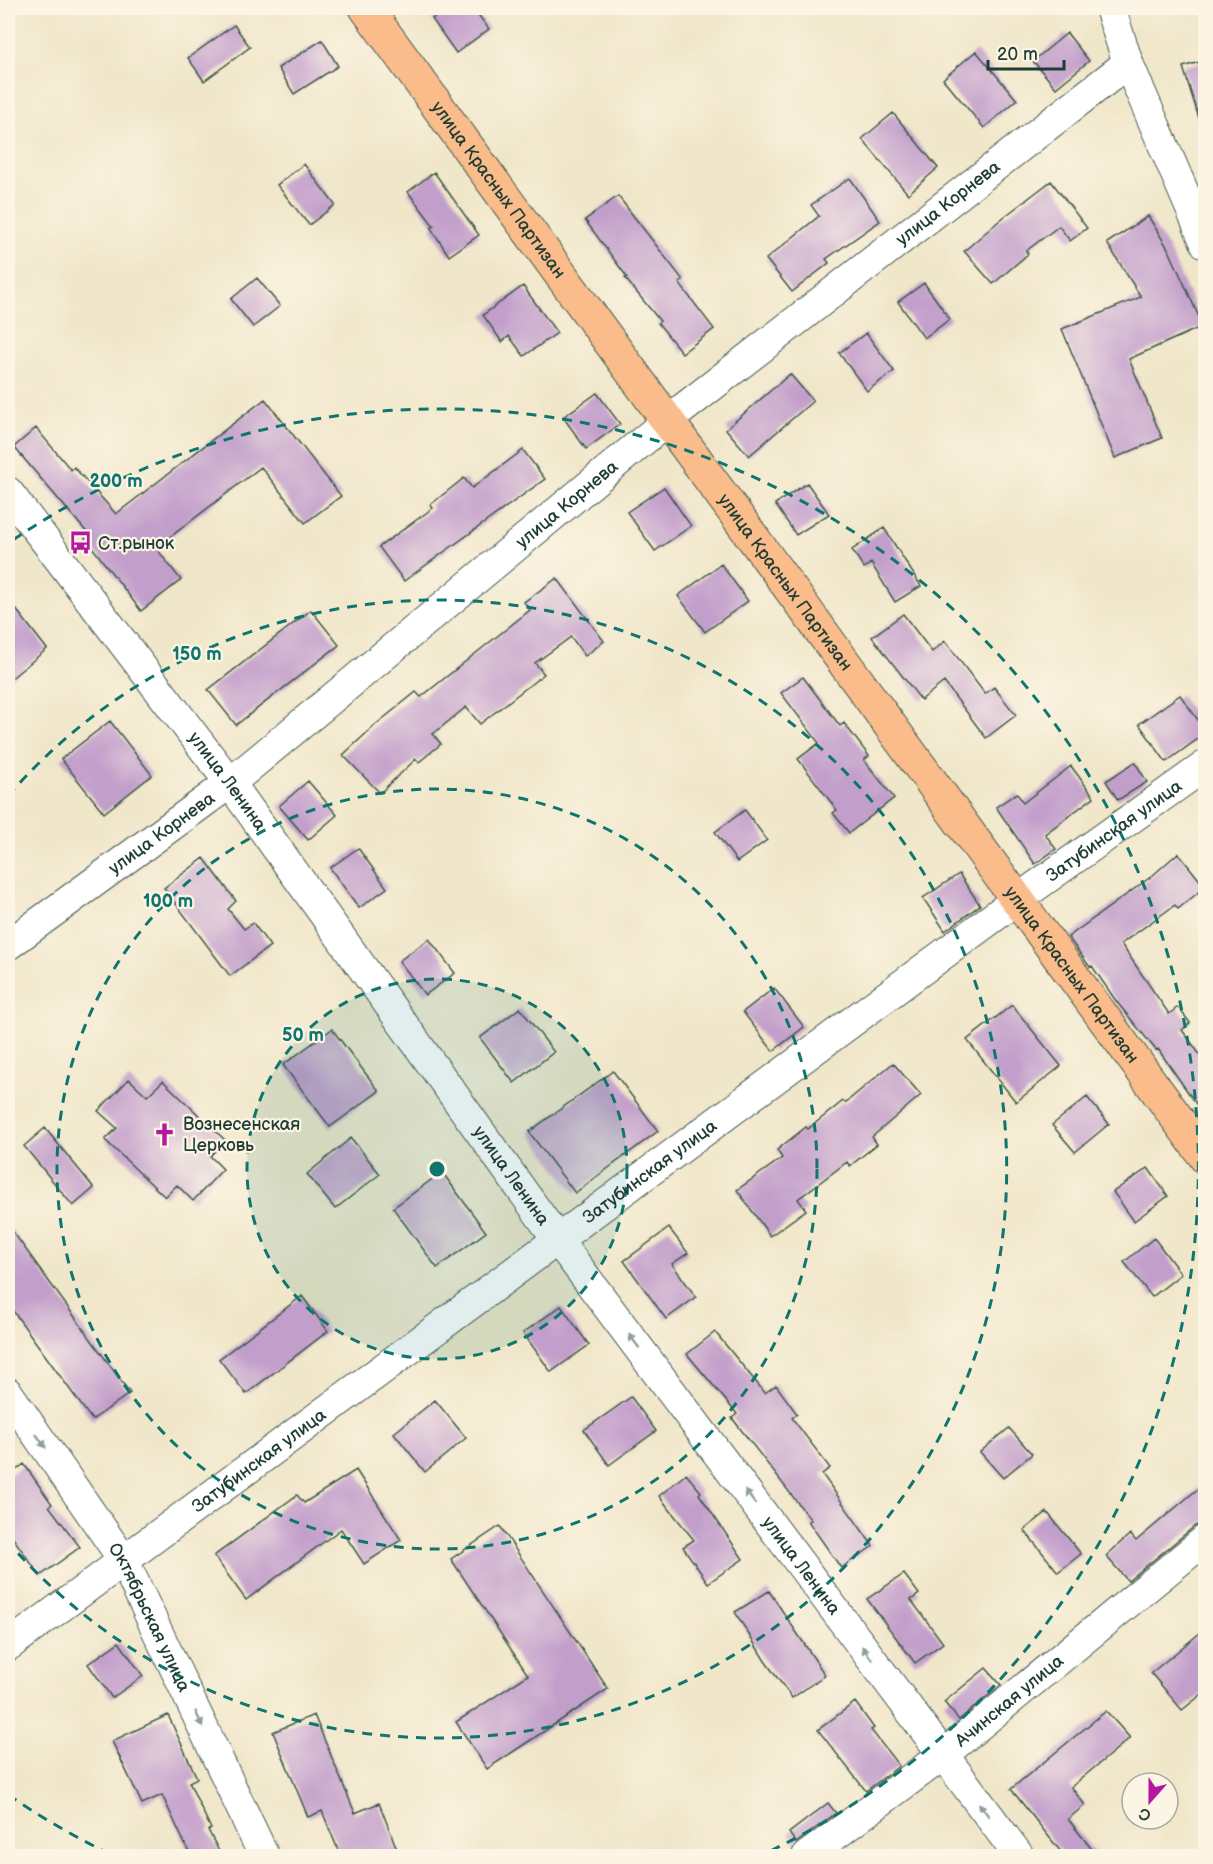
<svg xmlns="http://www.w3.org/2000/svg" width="1213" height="1864" viewBox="0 0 1213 1864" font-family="'Balsamiq Sans',sans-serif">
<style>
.building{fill:#c29fcb}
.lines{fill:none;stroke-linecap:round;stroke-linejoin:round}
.minor-casing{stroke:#3e564a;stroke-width:32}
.major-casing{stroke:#3e564a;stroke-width:35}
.minor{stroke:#fff;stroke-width:30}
.major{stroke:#f9bc8a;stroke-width:33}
.oneway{fill:#8f9e9a}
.ring{fill:none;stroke:#0f766e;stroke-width:3;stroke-dasharray:10 8}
.labels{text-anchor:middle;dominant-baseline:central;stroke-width:4.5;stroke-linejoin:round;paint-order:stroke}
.street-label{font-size:18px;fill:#1f3d34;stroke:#fcf5e5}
.poi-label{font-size:18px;fill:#1f3d34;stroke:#fcf5e5;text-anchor:start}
.centre{fill:#0f766e;stroke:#fcf5e5;stroke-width:3}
.ring-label{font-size:18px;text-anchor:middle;font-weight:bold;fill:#0f766e;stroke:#fcf5e5;stroke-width:4.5;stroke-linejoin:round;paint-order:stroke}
</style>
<rect width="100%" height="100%" fill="#fcf5e5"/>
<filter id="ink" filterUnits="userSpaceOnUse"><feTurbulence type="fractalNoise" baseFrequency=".0167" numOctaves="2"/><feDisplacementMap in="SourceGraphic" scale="12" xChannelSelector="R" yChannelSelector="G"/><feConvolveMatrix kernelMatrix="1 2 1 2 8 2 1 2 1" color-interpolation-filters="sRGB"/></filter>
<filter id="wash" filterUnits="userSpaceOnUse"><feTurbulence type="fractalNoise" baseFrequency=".008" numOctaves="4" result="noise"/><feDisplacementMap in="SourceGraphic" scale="24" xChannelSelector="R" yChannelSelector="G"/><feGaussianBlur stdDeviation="1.35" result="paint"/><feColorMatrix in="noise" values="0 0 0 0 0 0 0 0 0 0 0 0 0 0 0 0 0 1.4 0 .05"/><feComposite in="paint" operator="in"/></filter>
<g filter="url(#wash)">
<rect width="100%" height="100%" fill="#f0e6c9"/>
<g id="blocks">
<!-- building -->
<path class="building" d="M448,8H473L489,29L456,53L432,19Z
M234,25L250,47L204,81L188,58Z
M1067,33L1089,61L1056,88L1033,61Z
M322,40L338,66L294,94L278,68Z
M976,51L1017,100L984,128L943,79Z
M1206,60V124L1201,125L1183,67Z
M893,113L938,168L908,194L862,139Z
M304,164L335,205L309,225L277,185Z
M434,172L479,235L449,256L431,228L434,226L408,192Z
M850,178L880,221L826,259L829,263L792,292L766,259L819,216L811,205Z
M1051,181L1087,228L1070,241L1059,226L1026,251L1028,254L993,284L964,251L1000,220Z
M618,196L683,280L679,283L714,329L682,353L658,323L660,321L625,278L627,277L585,220Z
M1148,216L1169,250L1203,326L1129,359L1162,438L1115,458L1062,329L1141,297L1107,243Z
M257,278L280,306L253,327L231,299Z
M924,283L950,319L924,338L898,302Z
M523,286L557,333L524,356L509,336L502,342L483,315Z
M866,333L894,371L867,391L839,353Z
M790,374L813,401L749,456L726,429Z
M597,393L620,424L586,449L563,417Z
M265,399L341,496L305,523L261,467L156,548L181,580L141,611L85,538L89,535L14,447L36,428L71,470L74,467L116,514Z
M523,450L545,479L404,581L379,547L433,508L430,505L464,478L472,488Z
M807,483L829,514L796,535L775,504Z
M664,487L691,526L655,551L627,512Z
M884,528L921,586L895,602L871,563L864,568L852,550Z
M721,564L748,601L705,632L678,596Z
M557,578L604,641L585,656L571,637L535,663L544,674L480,724L466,707L433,734L441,744L419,762L416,759L380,793L343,755L374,726L416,692L421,697L530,610L524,602Z
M8,599L47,649L8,681Z
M311,610L339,645L236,725L208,690Z
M903,614L932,652L945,641L985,694L994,687L1016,715L986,738L944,682L921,700L872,637Z
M803,677L840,726L844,723L869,756L864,760L894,798L849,833L833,813L837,810L798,759L819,743L781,693Z
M1180,695L1206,731V733L1166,762L1139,724Z
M110,721L152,775L104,813L61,759Z
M1135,762L1147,782L1118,800L1106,781Z
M1071,766L1094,797L1045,834L1056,849L1035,864L996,807L1017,793L1023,803Z
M308,781L337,815L308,840L279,806Z
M745,810L767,840L737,862L715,832Z
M358,848L387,888L359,908L330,868Z
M1178,853L1205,887L1178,909L1175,905L1121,944L1169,1014L1178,1007L1190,1023L1182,1030L1206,1063V1118L1158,1049L1156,1050L1116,1001L1092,966L1090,967L1068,937L1152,876Z
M204,858L236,901L228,909L244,929L253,923L270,946L230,976L164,888Z
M959,874L980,905L945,931L923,898Z
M429,939L455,973L425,995L399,961Z
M774,988L804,1027L773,1051L743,1012Z
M1012,1005L1061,1066L1016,1102L967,1040Z
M520,1008L554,1052L514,1083L480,1038Z
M332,1029L379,1091L330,1127L283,1065Z
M893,1063L921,1095L872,1137L877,1144L850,1166L847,1162L798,1199L806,1210L770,1236L737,1190L782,1158L777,1150L806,1127L808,1129L843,1101L845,1103Z
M613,1071L658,1131L575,1193L529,1132Z
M129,1079L147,1096L163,1081L225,1140L210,1156L223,1169L193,1201L177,1185L165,1197L105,1140L117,1128L98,1111Z
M1087,1097L1109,1124L1075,1152L1052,1125Z
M45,1128L94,1188L73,1206L24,1146Z
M351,1138L380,1174L335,1209L307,1174Z
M1148,1168L1168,1196L1134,1221L1113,1192Z
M442,1172L486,1232L437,1268L393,1208Z
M8,1225L130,1393L92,1420L8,1304Z
M669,1228L688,1253L672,1264L696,1297L666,1319L624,1261Z
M1154,1238L1181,1274L1152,1297L1124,1262Z
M302,1296L328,1331L246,1394L219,1359Z
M561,1306L589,1345L551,1372L523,1333Z
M715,1332L765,1393L776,1385L797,1414L792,1418L830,1468L822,1474L873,1546L841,1568L808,1521L811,1520L732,1418L737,1414L687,1354Z
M631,1397L656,1431L609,1465L584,1430Z
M435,1400L466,1438L425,1472L394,1433Z
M1009,1428L1032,1454L1003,1478L980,1452Z
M24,1464L52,1504L49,1506L80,1547L40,1576L8,1531V1476Z
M356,1470L401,1540L364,1564L341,1529L246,1600L214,1556L297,1495L304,1503Z
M686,1474L701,1492L699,1494L743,1559L708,1583L683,1547L694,1540L659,1496Z
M1206,1482V1522L1195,1526L1128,1581L1106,1556L1130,1534L1136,1541Z
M1047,1512L1081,1554L1058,1572L1024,1530Z
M500,1526L608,1689L487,1769L456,1722L528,1675L451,1559Z
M904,1574L919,1594L911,1600L943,1643L915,1663L867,1599Z
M769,1591L825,1675L792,1698L765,1661L735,1612Z
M1206,1628V1691L1182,1710L1151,1673Z
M119,1642L143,1676L112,1698L88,1664Z
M986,1668L1001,1685L959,1720L944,1702Z
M855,1702L874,1728L871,1730L899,1766L866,1791L818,1730Z
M1106,1711L1130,1738L1071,1787L1085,1805L1068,1819L1098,1857H1065L1011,1789Z
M168,1715L197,1778L189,1782L211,1829L208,1830L222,1857H191L162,1795L142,1804L112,1741Z
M314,1715L355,1813L379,1803L400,1857H341L322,1811L308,1817L273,1732Z
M828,1803L836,1813L796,1843L789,1833Z"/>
</g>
</g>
<g filter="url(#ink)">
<use href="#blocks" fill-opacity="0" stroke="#3e564a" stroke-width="1.5"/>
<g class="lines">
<defs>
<g id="minor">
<path d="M1110,8L1128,63L1206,244"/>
<path id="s1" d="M8,492L230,783L557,1239L1019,1856"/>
<path id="s2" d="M8,945L230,783L667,421L1128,63"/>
<path id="s3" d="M8,1393L124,1561L264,1856"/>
<path id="s4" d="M8,1646L1018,899L1206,765"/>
<path id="s5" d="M807,1856L943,1755L1206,1539"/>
</g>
<g id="major">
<path id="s6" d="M366,8L1206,1158"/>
</g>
</defs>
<!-- minor casing -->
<use href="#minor" class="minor-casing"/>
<!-- major casing -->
<use href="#major" class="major-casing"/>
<!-- minor -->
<use href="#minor" class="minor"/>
<!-- major -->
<use href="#major" class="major"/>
</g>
<!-- one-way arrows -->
<defs><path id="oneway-solid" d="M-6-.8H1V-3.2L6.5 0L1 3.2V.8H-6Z" transform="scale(1.5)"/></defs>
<g class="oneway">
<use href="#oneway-solid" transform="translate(634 1341) rotate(-127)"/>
<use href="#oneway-solid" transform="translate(41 1441) rotate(55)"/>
<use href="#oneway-solid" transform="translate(750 1497) rotate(-127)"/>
<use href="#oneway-solid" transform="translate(867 1653) rotate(-127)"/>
<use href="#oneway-solid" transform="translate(199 1719) rotate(65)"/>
<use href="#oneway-solid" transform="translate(984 1810) rotate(-127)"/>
</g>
</g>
<!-- distance rings -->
<circle cx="437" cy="1169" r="190" fill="#0f766e" fill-opacity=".12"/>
<g class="ring">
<circle cx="437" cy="1169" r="190"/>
<circle cx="437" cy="1169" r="380"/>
<path d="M8 796A569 569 0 1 1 8 1542"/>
<path d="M110 1854A759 759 0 0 1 13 1798M13 540A759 759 0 1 1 764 1854"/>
</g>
<!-- icons -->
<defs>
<symbol id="bus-bare" viewBox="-9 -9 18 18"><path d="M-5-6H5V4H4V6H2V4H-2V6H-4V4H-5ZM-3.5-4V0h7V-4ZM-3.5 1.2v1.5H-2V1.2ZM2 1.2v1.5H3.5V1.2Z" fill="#b5179e" stroke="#fcf5e5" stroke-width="2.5" paint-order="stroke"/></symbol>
<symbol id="church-bare" viewBox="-9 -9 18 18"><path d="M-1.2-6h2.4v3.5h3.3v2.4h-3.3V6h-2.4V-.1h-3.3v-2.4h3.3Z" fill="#b5179e" stroke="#fcf5e5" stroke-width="2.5" paint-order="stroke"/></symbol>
</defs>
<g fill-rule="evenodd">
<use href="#bus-bare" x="64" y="526" width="33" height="33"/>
<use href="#church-bare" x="148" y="1118" width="33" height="33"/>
</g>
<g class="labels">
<!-- street labels -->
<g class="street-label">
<text stroke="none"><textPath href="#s6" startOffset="225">улица Красных Партизан</textPath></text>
<text stroke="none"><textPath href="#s2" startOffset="1198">улица Корнева</textPath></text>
<text stroke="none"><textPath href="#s2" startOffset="712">улица Корнева</textPath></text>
<text stroke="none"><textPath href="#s6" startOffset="711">улица Красных Партизан</textPath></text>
<text stroke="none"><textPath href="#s1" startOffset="363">улица Ленина</textPath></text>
<text stroke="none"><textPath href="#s4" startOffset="1374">Затубинская улица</textPath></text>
<text stroke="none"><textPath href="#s2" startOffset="190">улица Корнева</textPath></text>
<text stroke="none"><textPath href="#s6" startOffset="1197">улица Красных Партизан</textPath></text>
<text stroke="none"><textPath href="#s4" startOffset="798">Затубинская улица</textPath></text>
<text stroke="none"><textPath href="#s1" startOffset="849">улица Ленина</textPath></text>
<text stroke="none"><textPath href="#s4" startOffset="312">Затубинская улица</textPath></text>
<text stroke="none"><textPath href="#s1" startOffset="1335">улица Ленина</textPath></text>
<text stroke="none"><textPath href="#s3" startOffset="266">Октябрьская улица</textPath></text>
<text stroke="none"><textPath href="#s5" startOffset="255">Ачинская улица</textPath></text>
</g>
<!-- poi labels -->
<g class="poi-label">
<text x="98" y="543">Ст.рынок</text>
<text x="183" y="1124">Вознесенская<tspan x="183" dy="21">Церковь</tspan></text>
</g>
</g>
<circle cx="437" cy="1169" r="9" class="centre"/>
<g class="ring-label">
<text x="116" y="487">200 m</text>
<text x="197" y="660">150 m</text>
<text x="168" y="907">100 m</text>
<text x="303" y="1041">50 m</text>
</g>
<!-- margin -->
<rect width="1213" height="1864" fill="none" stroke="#fcf5e5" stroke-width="30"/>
<!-- north arrow -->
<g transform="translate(1150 1801) rotate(201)"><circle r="28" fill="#fcf5e5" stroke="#a4ab9e" stroke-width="1.5"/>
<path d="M0-4.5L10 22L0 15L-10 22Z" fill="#b5179e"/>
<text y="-9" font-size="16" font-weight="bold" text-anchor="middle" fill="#1f3d34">С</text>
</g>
<!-- scale -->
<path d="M988 60v9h76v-9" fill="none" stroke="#1f3d34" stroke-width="3"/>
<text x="997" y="60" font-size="18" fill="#1f3d34" stroke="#fcf5e5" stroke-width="4.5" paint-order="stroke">20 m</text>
</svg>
